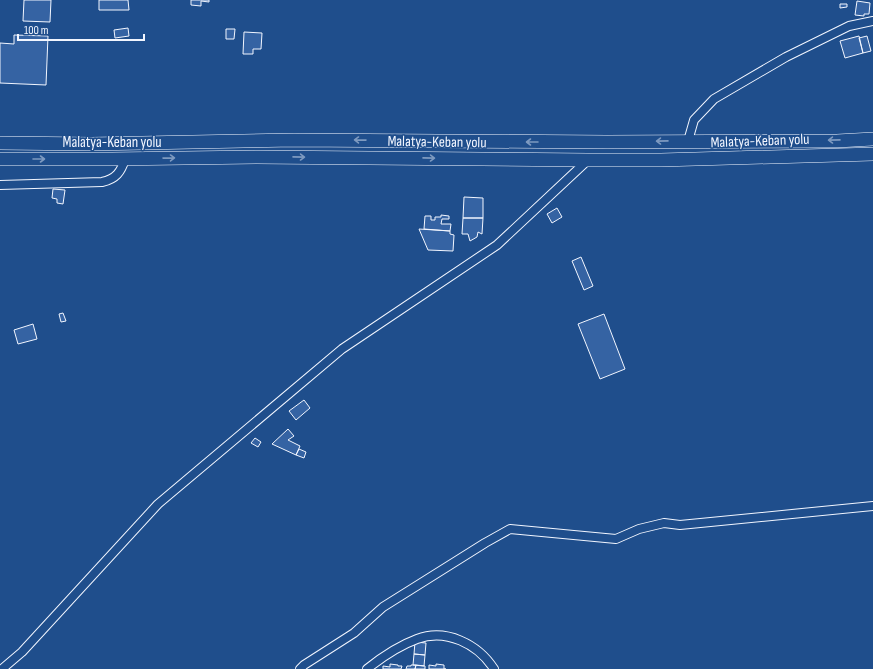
<svg xmlns="http://www.w3.org/2000/svg" width="873" height="669" viewBox="0 0 873 669" font-family="'Sofia Sans Condensed',sans-serif">
<style>
.building{fill:#3563a3;stroke:#f2f6ff}
.lines{fill:none;stroke-linecap:round;stroke-linejoin:round}
.minor-casing{stroke:#f2f6ff;stroke-width:10}
.trunk-casing{stroke:#f2f6ff;stroke-width:14}
.minor{stroke:#1f4e8c;stroke-width:8}
.trunk{stroke:#1f4e8c;stroke-width:13}
.oneway{stroke:#7e9ac0}
.labels{text-anchor:middle;dominant-baseline:central;stroke-width:3;stroke-linejoin:round;paint-order:stroke}
.street-label{font-size:15px;fill:#f2f6ff;stroke:#1f4e8c}
</style>
<rect width="100%" height="100%" fill="#1f4e8c"/>
<!-- building -->
<path class="building" d="M24,0H51L50,22L23,21Z
M99,0H128L129,10H99Z
M191,0H209V2L201,1V6L191,5Z
M857,1L870,3L869,14H864V16L855,15Z
M840,4H847V7L840,8Z
M128,28L129,36L115,38L114,30Z
M226,29H235L234,39H226Z
M244,32L262,33L261,49H253V54H243Z
M14,35L48,36L46,85L0,83V43L14,44Z
M859,36L863,53L845,58L840,41Z
M867,36L871,51L863,53L859,38Z
M53,189L65,190L63,204L57,203V199L52,198Z
M464,197L483,198V218H463Z
M557,208L562,217L552,223L547,214Z
M441,215L449,216V219H442L441,224H451L450,231L424,229L425,216H431V220H435V217H441Z
M463,218H483L482,234L478,232L477,237L470,241L468,234H462Z
M419,229L450,231V234L454,235L453,251L428,250Z
M581,257L593,286L584,290L572,261Z
M63,313L66,321L61,322L59,314Z
M604,314L625,369L600,379L578,324Z
M33,324L37,339L18,344L14,330Z
M304,400L310,408L296,420L289,411Z
M288,429L294,436L288,440L300,446L296,455L272,444Z
M255,438L261,442L258,447L251,443Z
M299,449L306,452L304,458L296,455Z
M415,642L426,643L425,655L414,654Z
M414,654L425,655L424,666L413,665Z
M390,664L398,665V666H402L401,669H383V666L390,667Z
M436,664L444,665V669H446H429V665L436,666Z
M411,665H416L415,669H406L407,666H411Z
M416,665L425,666V669H415Z"/>
<g class="lines">
<defs>
<path id="minor" d="M688,141L694,120L714,99L786,57L849,26L873,21
M0,185L102,182C116,179 121,172 125,159
M2,669L22,652L158,504L342,349L497,245L588,160
M300,669L304,665L354,633L383,607L485,543L510,529L616,539L639,529L664,523L680,525L873,506
M367,669C382,657 398,646 417,639C446,628 478,644 494,669"/>
<path id="trunk" d="M0,143L92,144L294,140L607,142L837,141L873,139
M0,159H112L257,157L588,160H661L873,154"/>
</defs>
<!-- minor casing -->
<use href="#minor" class="minor-casing"/>
<!-- trunk casing -->
<use href="#trunk" class="trunk-casing"/>
<!-- minor -->
<use href="#minor" class="minor"/>
<!-- trunk -->
<use href="#trunk" class="trunk"/>
</g>
<!-- one-way arrows -->
<defs><path id="oneway-shaft" d="M-6 0H5M1.5-3L5.5 0L1.5 3" fill="none" stroke-width="1.6" stroke-linecap="round" stroke-linejoin="round"/></defs>
<g class="oneway">
<use href="#oneway-shaft" transform="translate(360 140) rotate(-179)"/>
<use href="#oneway-shaft" transform="translate(834 140) rotate(179)"/>
<use href="#oneway-shaft" transform="translate(662 141) rotate(179)"/>
<use href="#oneway-shaft" transform="translate(532 142) rotate(-180)"/>
<use href="#oneway-shaft" transform="translate(299 157) rotate(1)"/>
<use href="#oneway-shaft" transform="translate(169 158) rotate(-1)"/>
<use href="#oneway-shaft" transform="translate(429 158) rotate(1)"/>
<use href="#oneway-shaft" transform="translate(39 159)"/>
</g>
<g class="labels">
<!-- street labels -->
<g class="street-label">
<text transform="translate(760 141) rotate(-2)">Malatya-Keban yolu</text>
<text x="112" y="142">Malatya-Keban yolu</text>
<text transform="translate(437 142) rotate(1)">Malatya-Keban yolu</text>
</g>
</g>
<!-- scale -->
<path d="M18 34v6h126v-6" fill="none" stroke="#f2f6ff" stroke-width="2"/>
<text x="24" y="34" font-size="12" fill="#f2f6ff" stroke="#1f4e8c" stroke-width="3" paint-order="stroke">100 m</text>
</svg>
